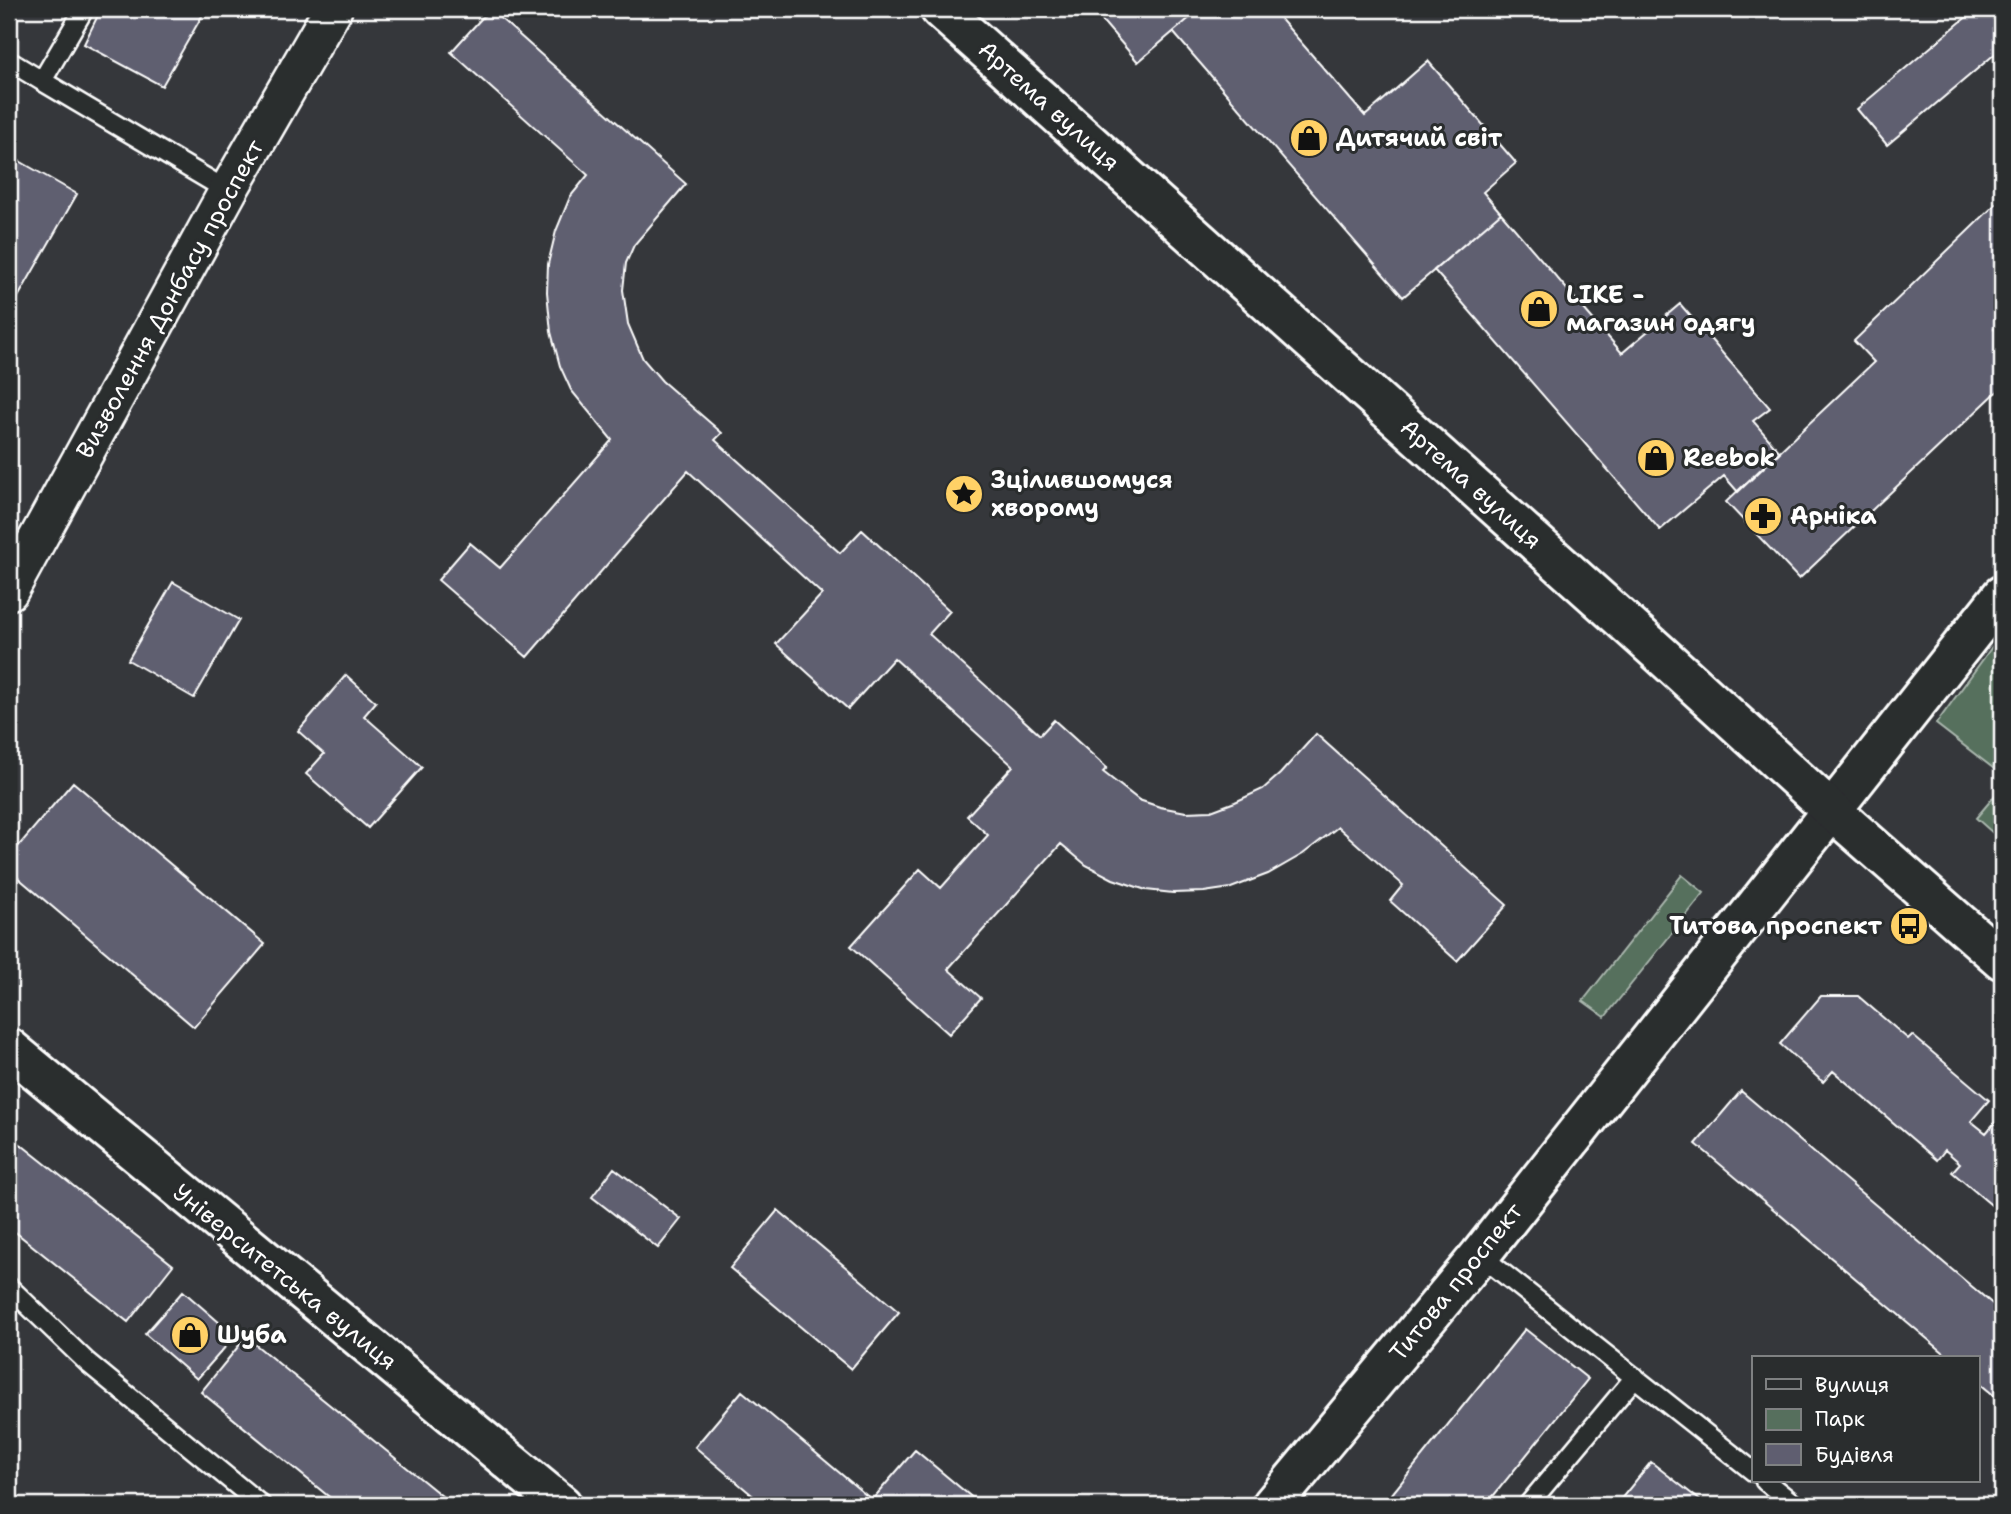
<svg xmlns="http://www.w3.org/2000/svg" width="2011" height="1514" viewBox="0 0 2011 1514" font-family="'Shantell Sans',sans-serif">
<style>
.green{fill:#566f5d;stroke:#aab7ae;stroke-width:2}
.building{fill:#5f5e70;stroke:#fff;stroke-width:2}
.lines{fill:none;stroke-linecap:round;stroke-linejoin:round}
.lane-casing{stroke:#fff;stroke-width:23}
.street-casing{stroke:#fff;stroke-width:42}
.secondary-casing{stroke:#fff;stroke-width:44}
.primary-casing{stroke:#fff;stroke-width:44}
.lane{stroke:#2a2d2e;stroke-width:18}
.street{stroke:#2a2d2e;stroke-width:37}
.secondary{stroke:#2a2d2e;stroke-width:38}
.primary{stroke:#2a2d2e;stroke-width:38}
.labels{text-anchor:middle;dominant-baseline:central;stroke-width:6;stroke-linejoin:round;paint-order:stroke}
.street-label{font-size:24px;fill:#fff;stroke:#2a2d2e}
.poi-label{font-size:24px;font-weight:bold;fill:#fff;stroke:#2a2d2e;text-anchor:start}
</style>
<rect width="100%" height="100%" fill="#35373b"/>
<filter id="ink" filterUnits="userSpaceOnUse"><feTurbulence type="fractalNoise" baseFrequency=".0143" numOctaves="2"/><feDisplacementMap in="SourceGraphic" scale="14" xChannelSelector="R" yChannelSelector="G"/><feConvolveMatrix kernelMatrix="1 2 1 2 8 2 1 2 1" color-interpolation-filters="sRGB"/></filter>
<g filter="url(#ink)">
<!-- green -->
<path class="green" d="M2002,633V775L1936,724Z
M2002,787V841L1976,818Z
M1682,875L1704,893L1605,1017L1583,1001Z"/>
<!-- building -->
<path class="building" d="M101,9H206L162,86L84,44Z
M490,9L686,184L634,245L626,263L623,290L628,324L643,359L662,381L722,433L715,440L840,553L862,530L950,611L929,634L1040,735L1054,720L1107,768L1103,772L1139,800L1160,807L1186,812L1211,811L1235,802L1263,789L1280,774L1316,734L1507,905L1457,961L1390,901L1403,885L1338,827L1303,854L1268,874L1231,888L1204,892L1173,893L1146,890L1113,879L1086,865L1061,844L948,969L981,998L949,1034L851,946L920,869L941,888L988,835L967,816L1013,766L894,658L848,709L776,644L822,594L688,471L527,657L438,580L470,543L500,568L612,440L571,390L560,366L551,332L547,292L548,264L556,231L570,197L588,175L451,52Z
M1092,9H1200L1138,62Z
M1200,9H1272L1365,116L1428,61L1516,163L1483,192L1501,213L1403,297L1173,32Z
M1976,9H1991L2002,22V48L1887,145L1857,109Z
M9,155L77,194L9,313Z
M2002,198V321L1994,329L2002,337V387L1799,579L1726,502L1874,362L1854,341Z
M1501,213L1622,353L1680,304L1770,408L1753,421L1780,452L1738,492L1724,476L1660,530L1434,270Z
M173,582L239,620L194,698L128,660Z
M346,675L376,702L364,716L422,767L368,828L306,774L324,754L298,731Z
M73,782L265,944L194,1027L9,870V857Z
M1821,996H1858L1908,1039L1912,1035L1989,1100L1971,1121L1986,1133L2002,1114V1214L1952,1172L1960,1163L1945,1150L1937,1160L1833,1071L1823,1082L1780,1044Z
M1741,1091L2002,1312V1402L1978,1382V1358H1950L1696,1144Z
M9,1135L173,1265L128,1322L9,1227Z
M614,1168L681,1219L658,1248L592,1197Z
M778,1210L899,1312L851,1369L730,1268Z
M183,1291L235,1336L197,1379L145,1334Z
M1525,1329L1588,1379L1486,1505H1383Z
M246,1337L453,1505H339L201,1392Z
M742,1391L872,1500L915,1450L981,1505H764L695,1447Z
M1651,1462L1706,1505H1616Z"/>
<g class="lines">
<defs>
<path id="lane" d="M84,9L42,81L228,191
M9,61L42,81
M1480,1255L1754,1472
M9,1287L87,1362L261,1505
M1765,1481L1795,1505
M1528,1505L1635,1377"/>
<path id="street" d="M9,591L228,191L333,9"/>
<path id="secondary" d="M1272,1505L1480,1255L2002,595"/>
<path id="primary" d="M940,9L1657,651L1831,810L2002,960
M9,1048L562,1505"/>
</defs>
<!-- lane casing -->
<use href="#lane" class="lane-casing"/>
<!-- street casing -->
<use href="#street" class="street-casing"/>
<!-- secondary casing -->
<use href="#secondary" class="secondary-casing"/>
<!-- primary casing -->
<use href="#primary" class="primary-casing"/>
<!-- lane -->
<use href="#lane" class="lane"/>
<!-- street -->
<use href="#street" class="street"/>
<!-- secondary -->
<use href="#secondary" class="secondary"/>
<!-- primary -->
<use href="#primary" class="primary"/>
</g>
</g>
<!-- icons -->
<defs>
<symbol id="shop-disc" viewBox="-11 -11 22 22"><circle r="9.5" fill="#ffd166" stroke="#2a2d2e"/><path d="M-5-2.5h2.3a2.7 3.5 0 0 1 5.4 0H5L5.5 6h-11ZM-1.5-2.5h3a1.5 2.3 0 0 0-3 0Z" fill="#111"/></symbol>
<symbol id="sight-disc" viewBox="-11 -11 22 22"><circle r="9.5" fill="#ffd166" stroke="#2a2d2e"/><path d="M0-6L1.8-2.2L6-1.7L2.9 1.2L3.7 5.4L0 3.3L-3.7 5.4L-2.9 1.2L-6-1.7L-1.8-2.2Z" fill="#111"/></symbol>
<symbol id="pharmacy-disc" viewBox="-11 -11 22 22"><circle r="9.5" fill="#ffd166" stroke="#2a2d2e"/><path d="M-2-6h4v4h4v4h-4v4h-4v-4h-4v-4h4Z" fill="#111"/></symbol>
<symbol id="bus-disc" viewBox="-11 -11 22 22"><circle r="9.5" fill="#ffd166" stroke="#2a2d2e"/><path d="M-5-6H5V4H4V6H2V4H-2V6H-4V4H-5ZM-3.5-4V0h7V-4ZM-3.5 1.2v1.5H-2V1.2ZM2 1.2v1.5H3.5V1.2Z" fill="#111"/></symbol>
</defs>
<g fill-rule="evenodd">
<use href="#shop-disc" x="1287" y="116" width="44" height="44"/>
<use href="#shop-disc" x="1517" y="287" width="44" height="44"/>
<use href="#shop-disc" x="1634" y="436" width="44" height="44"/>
<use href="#sight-disc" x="942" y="472" width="44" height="44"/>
<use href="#pharmacy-disc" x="1741" y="494" width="44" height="44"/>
<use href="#bus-disc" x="1887" y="904" width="44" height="44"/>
<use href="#shop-disc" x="168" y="1313" width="44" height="44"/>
</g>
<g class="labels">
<!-- street labels -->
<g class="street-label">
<text transform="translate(1049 106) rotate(42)">Артема вулиця</text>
<text transform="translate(170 299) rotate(-61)">Визволення Донбасу проспект</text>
<text transform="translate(1471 484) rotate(42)">Артема вулиця</text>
<text transform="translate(285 1277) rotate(39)">Університетська вулиця</text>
<text transform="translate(1456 1282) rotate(-51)">Титова проспект</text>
</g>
<!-- poi labels -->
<g class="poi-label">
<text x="1336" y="138">Дитячий світ</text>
<text x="1566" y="295">LIKE -<tspan x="1566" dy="28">магазин одягу</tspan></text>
<text x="1683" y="458">Reebok</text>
<text x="991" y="480">Зцілившомуся<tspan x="991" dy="28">хворому</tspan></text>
<text x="1790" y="516">Арніка</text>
<text x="1882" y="926" text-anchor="end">Титова проспект</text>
<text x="217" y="1335">Шуба</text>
</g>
</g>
<!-- margin -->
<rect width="2011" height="1514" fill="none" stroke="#2a2d2e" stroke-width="35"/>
<rect x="18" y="18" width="1976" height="1479" fill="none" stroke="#fff" stroke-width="2.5" filter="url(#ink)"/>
<!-- legend -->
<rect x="1752" y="1356" width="228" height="126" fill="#2a2d2e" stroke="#7f8182" stroke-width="2"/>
<rect x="1766" y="1379" width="35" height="10" fill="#2a2d2e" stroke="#7f8182" stroke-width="2"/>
<text x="1815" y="1392" font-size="21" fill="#ffffff">Вулиця</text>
<rect x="1766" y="1409" width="35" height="21" fill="#566f5d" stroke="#7f8182" stroke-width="2"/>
<text x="1815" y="1426" font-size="21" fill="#ffffff">Парк</text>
<rect x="1766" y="1444" width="35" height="21" fill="#5f5e70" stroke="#7f8182" stroke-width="2"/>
<text x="1815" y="1462" font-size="21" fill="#ffffff">Будівля</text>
</svg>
